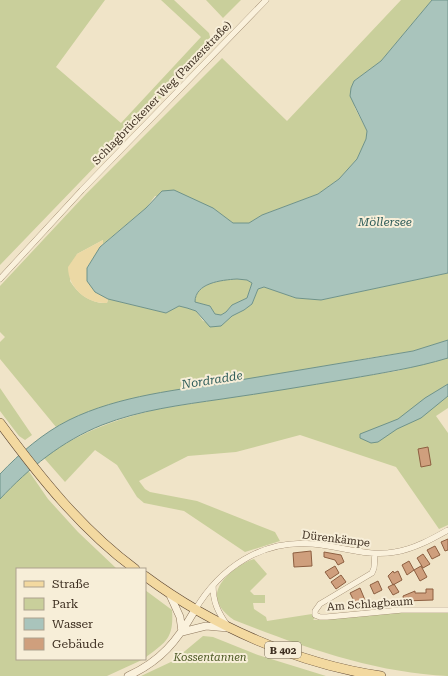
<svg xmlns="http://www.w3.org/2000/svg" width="448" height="676" viewBox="0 0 448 676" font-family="'Roboto Serif',serif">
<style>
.green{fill:#c9cf9b}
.sand{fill:#ecd9a5}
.water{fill:#a9c4bc;stroke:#6f938a;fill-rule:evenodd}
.building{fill:#cf9f7d;stroke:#8d5f41}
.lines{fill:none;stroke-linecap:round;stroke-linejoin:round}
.minor-casing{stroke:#8d765c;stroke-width:6}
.tertiary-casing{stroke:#8d765c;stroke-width:8}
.primary-casing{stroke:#5b4430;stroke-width:10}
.minor{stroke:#faf1dc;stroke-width:5.5}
.tertiary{stroke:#faf1dc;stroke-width:7}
.primary{stroke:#f3d9a0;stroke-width:9}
.labels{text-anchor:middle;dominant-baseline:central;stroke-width:4;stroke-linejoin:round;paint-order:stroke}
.shield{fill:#f7eed8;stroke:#756857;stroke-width:1}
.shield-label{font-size:10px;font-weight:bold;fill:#3d2e20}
.street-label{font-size:11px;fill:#3d2e20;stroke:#f7eed8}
.park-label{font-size:11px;font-style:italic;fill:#4d5a26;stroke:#f7eed8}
.water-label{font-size:12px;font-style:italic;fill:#2f5d5a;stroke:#f7eed8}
</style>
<rect width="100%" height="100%" fill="#f0e4c8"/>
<!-- green -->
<path class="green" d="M0,0H105L56,67L121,123L201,37L161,0H174L209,33L212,45L0,265Z
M206,0H241L223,18Z
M401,0H432L381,61L354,81L351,88L355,108L367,131L366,139L357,159L339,179L318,194L262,215L249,223H233L213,208L155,196L146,208L103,244V240L77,254L70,281C78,294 91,304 107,303L108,299L166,313L179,306L187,308L196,311L203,321L221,326L232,316L244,310L252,304L258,289L264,287L296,298L321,300L448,273V340L413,351C355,360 296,371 237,381C176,391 111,396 56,427L0,359V342L5,337L0,332V286L86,194L222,58L287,121Z
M237,279L247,280L252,283L247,298L232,305L226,312L221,315L215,314L210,306L195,302C196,283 221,280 237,279Z
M448,358V408L436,416L448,433V525L439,529L396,467L300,435L236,452L188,456L139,481L145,489L150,492L197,501L275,532L280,541L245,552L184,511L144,503L137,497L117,465L95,450L65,482L44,458C79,432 117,419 158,409L397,371Z
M0,388L32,435L25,440L19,436L0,411Z
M28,470L48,499L78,532L117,569H17V659H144L107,676H0V499Z
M254,559L267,574L250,591L254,595H265V603H253L254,609L266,617L267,621L312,614L316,617L313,620C328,620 343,616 359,615C389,612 418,612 448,613V676C375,673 302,647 234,620C209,603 213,586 235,569C241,565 247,561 254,559Z
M145,590L172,610C174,639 166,642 145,658Z
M203,636L213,637L258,655L326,676H141L173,661Z"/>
<!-- sand -->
<path class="sand" d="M103,240V244L87,267L95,292L108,299L107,303C87,304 68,288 68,267L77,254Z"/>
<!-- water -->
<path class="water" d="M432,0H448V273L321,300L296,298L264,287L258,289L252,304L244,310L232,316L221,326L210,327L196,311L187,308L179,306L166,313L108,299L95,292L87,281V268L100,247L146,208L162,191L174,190L213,208L233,223H249L262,215L318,194L339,179L357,159L366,139L367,131L350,96L351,88L354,81L381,61ZM237,279L247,280L252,283L247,298L232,305L226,312L221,315L215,314L210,306L195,302C195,283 221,280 237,279Z
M448,340V358C415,368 382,373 348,379C306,386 264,393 222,399C181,405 140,410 102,425C62,441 29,468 0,499V474C20,453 43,433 69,420C120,395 179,390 234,381C294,371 354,361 413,351Z
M448,384V396L421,418L397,429L378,442L371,443L360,438V434L398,419L425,398Z"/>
<!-- building -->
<path class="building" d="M428,447L431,465L421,467L418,449Z
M448,539V550L445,551L441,542Z
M435,546L440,555L432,559L427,550Z
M311,551L312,566L294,567L293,553Z
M324,552L341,555L344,562L338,565L335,560L324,557Z
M423,554L430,564L423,568L417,558Z
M409,561L414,570L407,575L402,565Z
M335,566L339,573L330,579L325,572Z
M421,566L427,577L420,581L414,570Z
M393,571L394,573L398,571L402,580L393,585L388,576Z
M341,575L346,582L336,589L331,582Z
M378,581L382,590L374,594L370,585Z
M394,584L399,592L393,595L388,587Z
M360,588L365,600L356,605L350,593Z
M426,589H433V600L404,601L403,596L415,591V593H426Z"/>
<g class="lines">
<defs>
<path id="minor" d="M0,279L82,190L266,0
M375,554L374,568L372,573L320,604L315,611V615L320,617H327L401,610H448
M213,586C213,602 218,612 227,625
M195,610C220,568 262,539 313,544C340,546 367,557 395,552C414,549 432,539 448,530"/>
<path id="tertiary" d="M170,595L180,617L182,632
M182,632L206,626L228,628
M128,676C161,661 177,641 195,610"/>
<path id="primary" d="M0,423C40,477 81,529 135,569
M145,576C212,626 298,664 381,676"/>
</defs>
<!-- minor casing -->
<use href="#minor" class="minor-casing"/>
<!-- tertiary casing -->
<use href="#tertiary" class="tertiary-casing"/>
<!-- primary casing -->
<use href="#primary" class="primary-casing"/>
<!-- minor -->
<use href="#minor" class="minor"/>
<!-- tertiary -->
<use href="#tertiary" class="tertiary"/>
<!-- primary -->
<use href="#primary" class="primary"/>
</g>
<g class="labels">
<!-- shield labels -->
<rect class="shield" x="265" y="642" width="36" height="16" rx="3"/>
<g class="shield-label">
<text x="283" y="650">B 402</text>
</g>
<!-- street labels -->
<g class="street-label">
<text transform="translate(162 93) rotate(-46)">Schlagbrückener Weg (Panzerstraße)</text>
<text transform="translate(336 539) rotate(7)">Dürenkämpe</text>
<text transform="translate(370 604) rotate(-4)">Am Schlagbaum</text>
</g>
<!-- park labels -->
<g class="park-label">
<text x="210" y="657">Kossentannen</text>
</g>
<!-- water labels -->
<g class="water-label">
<text x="385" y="222">Möllersee</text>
<text transform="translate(212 380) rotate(-9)">Nordradde</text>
</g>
</g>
<!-- legend -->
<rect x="16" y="568" width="130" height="92" fill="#f7eed8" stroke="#ada18e"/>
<rect x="24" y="581" width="20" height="6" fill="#f3d9a0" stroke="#ada18e"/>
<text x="52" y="588" font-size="12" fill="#3d2e20">Straße</text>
<rect x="24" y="598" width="20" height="12" fill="#c9cf9b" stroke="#ada18e"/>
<text x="52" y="608" font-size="12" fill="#3d2e20">Park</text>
<rect x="24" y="618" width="20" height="12" fill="#a9c4bc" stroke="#ada18e"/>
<text x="52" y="628" font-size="12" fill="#3d2e20">Wasser</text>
<rect x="24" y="638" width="20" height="12" fill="#cf9f7d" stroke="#ada18e"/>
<text x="52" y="648" font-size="12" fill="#3d2e20">Gebäude</text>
</svg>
